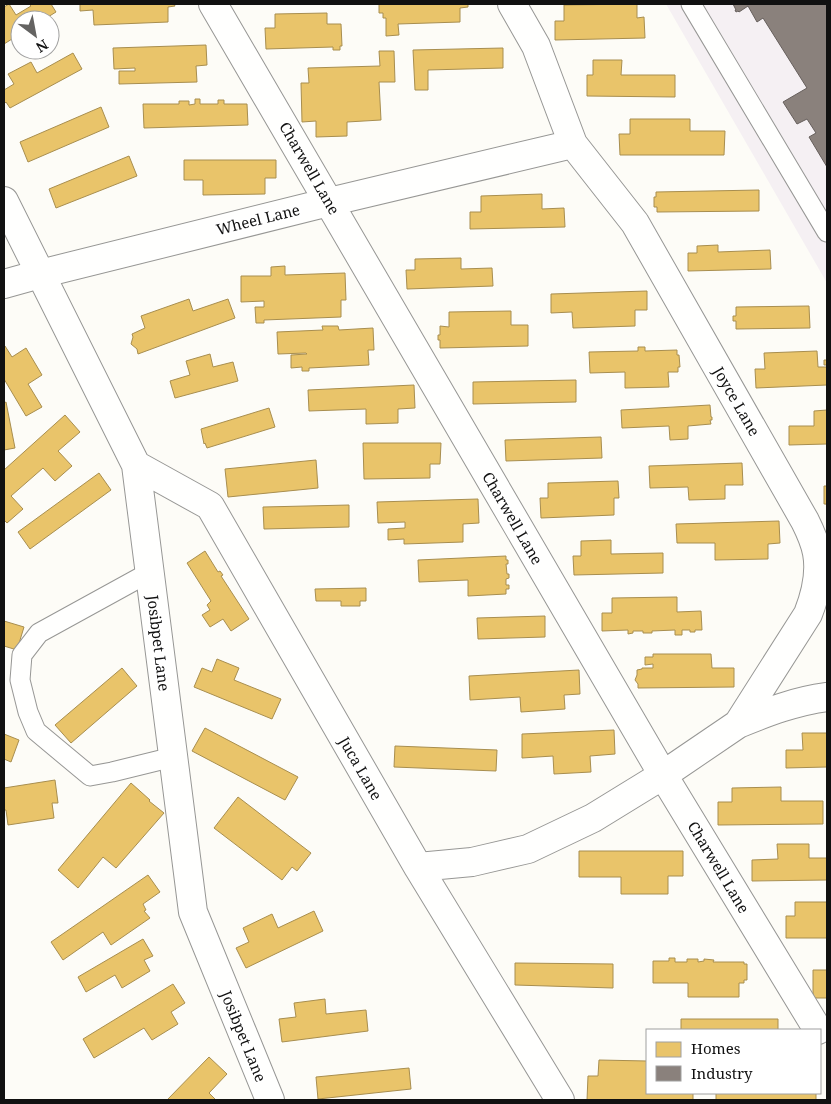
<svg xmlns="http://www.w3.org/2000/svg" width="831" height="1104" viewBox="0 0 831 1104" font-family="'Noto Serif',serif">
<style>
.industrial{fill:#f5f0f3}
.homes{fill:#e9c46a;stroke:#a88e4f}
.industry{fill:#8a817c;stroke:#665f5c}
.lines{fill:none;stroke-linecap:round;stroke-linejoin:round}
.service-casing{stroke:#979795;stroke-width:21}
.minor-casing{stroke:#979795;stroke-width:30}
.service{stroke:#fffffe;stroke-width:19}
.minor{stroke:#fffffe;stroke-width:28}
.labels{text-anchor:middle;dominant-baseline:central;stroke-width:5;stroke-linejoin:round;paint-order:stroke}
.street-label{font-size:15px;fill:#111;stroke:#fff}
</style>
<rect width="100%" height="100%" fill="#fdfcf7"/>
<!-- industrial -->
<path class="industrial" d="M666,4H827V283Z"/>
<!-- homes -->
<path class="homes" d="M9,4L16,15L31,6L29,4H51L56,12L43,20H20V34L4,44V7Z
M80,4H174L175,6L168,7V22L94,25L93,10L80,11Z
M379,4H470H468V7L460,8V22L398,24L399,35L386,36V18H383V13H379Z
M637,4V18L644,17L645,38L555,40V21H564V5Z
M327,13V24H341L342,46H340V50H333V47L266,49L265,28H275V14Z
M206,45L207,65L196,66L197,82L119,84V71H135V68L114,69L113,48Z
M503,48V68L428,70V90H415L413,50Z
M379,51H394L395,82H379L381,120L347,122V136L316,137V121L302,122L301,83H309L308,68L380,66Z
M73,53L82,69L10,108L6,102L5,103L4,101V90L14,84L8,74L31,62L37,73Z
M593,60H622L621,75H675V97L587,96V75H593Z
M195,99H200V104H218V100H224V104H247L248,125L144,128L143,104H179V101H189V105L195,104Z
M101,107L109,127L28,162L20,142Z
M630,119H690V131H725L724,155H620L619,134H630Z
M129,156L137,176L56,208L49,189Z
M184,160H276V178H265V194L203,195V180H184Z
M759,190V211L657,212V207H654V197H656V192Z
M542,194V209L564,208L565,227L470,229V212H481V196Z
M718,245V252L770,250L771,269L688,271V253H697V246Z
M461,258V269L492,268L493,286L407,289L406,270H415V259Z
M285,266V275L345,273L346,300H341V317L264,320V323H256L255,307H264V301L241,302V276H271V267Z
M647,291V310H635V326L573,328L572,312L551,313V294Z
M189,299L193,311L228,299L235,318L138,354L137,349L131,344L133,337L132,334L145,328L141,316Z
M809,306L810,328L736,329V321H733V316H736V307Z
M511,311V325H528V346L440,348V340H438V335H440V326L449,327V312Z
M322,326H338L339,330L373,328L374,350H368L369,365L309,368V371H302V367L291,368V355L307,354L306,353L278,354L277,332L323,330Z
M5,346L12,357L26,348L42,375L28,384L42,407L26,416L4,379V347Z
M638,347H645V351L677,350V355H679L680,367H678V372H668L669,387L625,388V372L590,373L589,352L638,351Z
M817,351L818,367H827V365H824V360H827V355V385L756,388L755,369H765L764,353Z
M210,354L213,367L233,362L238,381L175,398L170,381L190,375L186,361Z
M576,380V402L473,404V382Z
M414,385L415,408L398,409V423L366,424V409L309,411L308,390Z
M6,402L15,448L4,450V403Z
M710,405L711,417H712V420H710L711,424L688,426V439L670,440L669,426L622,428L621,410Z
M269,408L275,427L207,448L205,443L204,444L201,429Z
M827,410V444L789,445V426H814V411Z
M65,415L80,432L58,451L72,466L55,481L43,468L11,496L23,509L7,523L4,520V470Z
M601,437L602,458L506,461L505,440Z
M363,443H441L440,464H430V478L364,479Z
M316,460L318,488L228,497L225,469Z
M742,463L743,485H725V499L689,500L688,487L650,488L649,466Z
M99,473L111,490L30,549L18,532Z
M618,481L619,498H614V515L541,518L540,498H548V483Z
M824,486H827V506L826,504H824Z
M478,499L479,523L463,524V542L404,544V539L388,540V529L405,528V522L378,523L377,502Z
M349,505V527L264,529L263,507Z
M779,521L780,543L768,544V559L715,560V543H677L676,524Z
M611,540V554L663,553V573L574,575L573,556H581V541Z
M205,551L218,572L220,571L223,575L221,576L249,619L231,631L223,619L210,627L202,615L210,610L207,605L211,601L187,563Z
M506,556V560H508V564H506L507,574H509V578L506,579V585H509V589H506V594L468,596V580L419,582L418,560Z
M366,588V601H360V606H341V601H316L315,589Z
M677,597V612L701,611L702,630H695V632H690V630H682V635H675V630L652,631V633H643V631H633V633L628,634V630L602,631V613H612V598Z
M545,616V637L478,639L477,618Z
M4,621L24,627L17,650L4,646Z
M653,654H711L712,668H734V687L638,688V684L635,680L637,675V670L642,669V668H653V664L645,665V657H653Z
M217,659L239,668L234,680L281,699L272,719L194,687L202,668L212,672Z
M122,668L137,686L71,743L55,725Z
M579,670L580,694L564,695L565,709L521,712L520,697L470,700L469,676Z
M205,728L298,777L285,800L192,751Z
M614,730L615,754L590,756L591,772L554,774L553,756L522,758V734Z
M802,733H827V767L786,768V750H803Z
M4,734L19,740L11,762L4,759Z
M395,746L497,750L496,771L394,767Z
M55,780L58,803H52L54,818L8,825L6,810H4V788Z
M131,783L150,800L149,801L164,813L116,868L103,857L78,888L58,870Z
M781,787V801H823V824L718,825V802H732V788Z
M238,797L311,853L297,871L292,867L282,880L214,828Z
M777,844H809V858H827V880L752,881V860L778,859Z
M579,851H683V876H668V894H621V877H579Z
M148,875L160,892L143,904L146,910L144,911L150,918L111,945L103,932L63,960L51,942Z
M795,902H827V938H786V916H795Z
M314,911L323,931L246,968L236,948L249,942L243,928L272,914L278,928Z
M143,939L153,956L144,960L150,971L122,988L115,975L86,992L78,977Z
M669,958H675V962H687V959H698V962L704,961V959L714,960L713,962H744V964H747V980H744V983H739V997H688V983H653V961H669Z
M515,963L613,964V988L515,985Z
M813,970H827V998H813Z
M173,984L185,1003L171,1012L178,1024L152,1040L144,1028L94,1058L83,1039Z
M325,999L326,1014L366,1010L368,1031L282,1042L279,1019L296,1017L294,1003Z
M681,1019H778V1030H681Z
M209,1057L227,1074L209,1093L216,1100H167Z
M599,1060L647,1061V1093H693V1100H587L588,1076H598Z
M409,1068L411,1089L318,1099L316,1077Z
M716,1093H816V1100H716Z"/>
<!-- industry -->
<path class="industry" d="M733,4H827V167L809,137L816,133L807,119L797,124L783,102L807,88L763,18L757,22L748,6L739,12L738,11L736,12L735,10H736Z"/>
<g class="lines">
<defs>
<path id="service" d="M691,4L827,232
M150,572L39,633L22,655L20,680L28,712L36,731L90,776L112,772L173,757"/>
<path id="minor" d="M213,4L663,775L818,1030
M512,4L536,46L573,144L635,223L805,521C810,531 815,542 817,553C821,574 815,596 808,614L738,724C767,712 796,701 827,697
M4,201L136,465L193,912L270,1100
M4,284L40,274L329,202L573,144
M136,465L210,506L418,867L560,1100
M418,867L472,862L528,849L593,818L663,775L738,724"/>
</defs>
<!-- service casing -->
<use href="#service" class="service-casing"/>
<!-- minor casing -->
<use href="#minor" class="minor-casing"/>
<!-- service -->
<use href="#service" class="service"/>
<!-- minor -->
<use href="#minor" class="minor"/>
</g>
<g class="labels">
<!-- street labels -->
<g class="street-label">
<text transform="translate(310 168) rotate(60)">Charwell Lane</text>
<text transform="translate(258 219) rotate(-14)">Wheel Lane</text>
<text transform="translate(737 401) rotate(60)">Joyce Lane</text>
<text transform="translate(513 518) rotate(60)">Charwell Lane</text>
<text transform="translate(159 643) rotate(83)">Josibpet Lane</text>
<text transform="translate(361 768) rotate(60)">Juca Lane</text>
<text transform="translate(719 867) rotate(59)">Charwell Lane</text>
<text transform="translate(244 1036) rotate(68)">Josibpet Lane</text>
</g>
</g>
<!-- border -->
<rect width="831" height="1104" fill="none" stroke="#111111" stroke-width="10"/>
<!-- legend -->
<rect x="646" y="1029" width="175" height="65" fill="#ffffff" stroke="#a0a0a0"/>
<rect x="656" y="1042" width="25" height="15" fill="#e9c46a" stroke="#a0a0a0"/>
<text x="691" y="1054" font-size="15" fill="#111111">Homes</text>
<rect x="656" y="1066" width="25" height="15" fill="#8a817c" stroke="#a0a0a0"/>
<text x="691" y="1079" font-size="15" fill="#111111">Industry</text>
<!-- north arrow -->
<g transform="translate(35 35) rotate(148)"><circle r="24" fill="#ffffff" stroke="#a0a0a0"/>
<path d="M0-4L9 19L0 12L-9 19Z" fill="#646362"/>
<text y="-8" font-size="14" font-weight="bold" text-anchor="middle" fill="#111111">N</text>
</g>
</svg>
